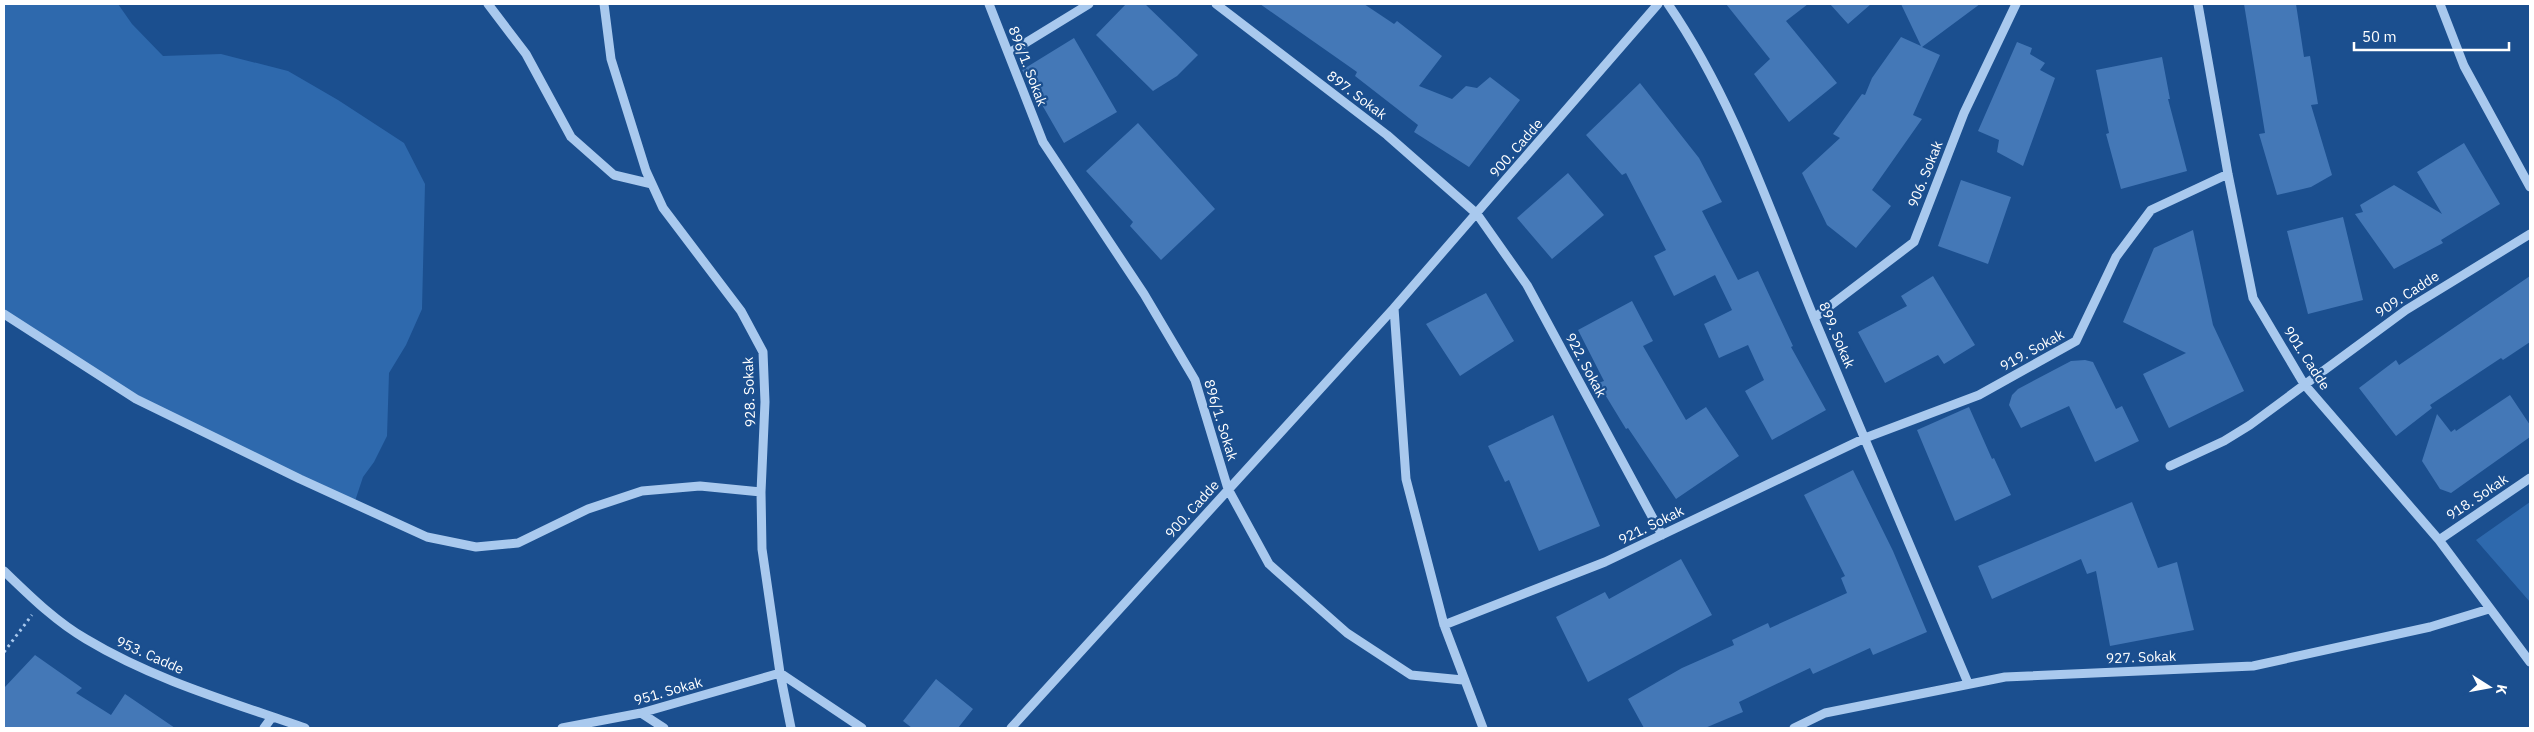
<svg xmlns="http://www.w3.org/2000/svg" width="2534" height="732" viewBox="0 0 2534 732" font-family="'IBM Plex Sans',sans-serif">
<style>
.green{fill:#2e69ad}
.building{fill:#4478b7}
.lines{fill:none;stroke-linecap:round;stroke-linejoin:round}
.path{stroke:#a9c9ee;stroke-width:3;stroke-dasharray:2.5 4;stroke-linecap:butt}
.minor{stroke:#a9c9ee;stroke-width:9}
.labels{text-anchor:middle;dominant-baseline:central;stroke-width:4.5;stroke-linejoin:round;paint-order:stroke}
.street-label{font-size:14px;fill:#fff;stroke:#1b4f8f}
</style>
<rect width="100%" height="100%" fill="#1b4f8f"/>
<!-- green -->
<path class="green" d="M4,4H118L132,24L163,56L221,54L288,71L338,100L404,143L425,184L422,309L406,345L389,373L387,436L374,462L363,477L354,504L136,399L4,314Z
M2530,502V602L2476,540Z"/>
<!-- building -->
<path class="building" d="M1126,4H1145L1198,55L1177,76L1153,91L1096,35Z
M1260,4H1364L1394,24L1397,21L1442,56L1419,86L1452,99L1466,86L1477,88L1490,77L1520,100L1469,167L1414,132L1418,125L1355,76L1357,72Z
M1726,4H1808L1786,21L1837,83L1789,122L1754,74L1770,59Z
M1830,4H1871L1848,24Z
M1901,4H1980L1922,47L1940,55L1913,115L1922,119L1872,190L1891,206L1856,248L1827,225L1802,173L1840,138L1833,134L1862,94L1865,95L1872,78L1901,37L1921,46Z
M2244,4H2296L2304,57L2310,56L2318,104L2311,105L2332,175L2311,187L2277,195L2259,134L2265,133Z
M1074,38L1117,112L1064,143L1022,70Z
M2017,42L2032,48L2030,54L2045,63L2040,70L2055,78L2023,166L1997,152L1999,140L1978,131Z
M2162,57L2170,99H2168L2187,171L2121,189L2106,134L2109,133L2096,70Z
M1640,83L1699,158L1722,202L1702,211L1738,280L1758,271L1793,346L1791,347L1826,410L1772,440L1745,391L1764,380L1748,345L1719,358L1704,324L1732,310L1715,275L1674,296L1654,256L1666,250L1626,173L1622,175L1586,135Z
M1138,123L1215,209L1161,260L1130,226L1133,222L1086,171Z
M2464,143L2500,204L2441,240L2443,243L2394,269L2355,214L2363,212L2360,205L2394,185L2442,214L2417,172Z
M1568,173L1604,215L1552,259L1517,218Z
M1961,180L2011,197L1988,264L1938,246Z
M2343,217L2363,300L2308,314L2287,231Z
M2193,230L2213,325L2244,391L2169,428L2143,374L2186,353L2123,322L2154,248Z
M1933,276L1975,345L1944,364L1938,355L1885,383L1858,332L1907,306L1901,296Z
M2530,276V342L2503,360L2501,358L2430,405L2432,408L2396,436L2359,388L2396,360L2399,365Z
M1486,293L1514,341L1460,376L1426,324Z
M1632,301L1653,341L1643,346L1686,420L1706,407L1739,456L1676,499L1628,428L1626,429L1598,383L1604,381L1578,330Z
M2085,360L2093,362L2116,409L2122,406L2139,441L2095,462L2069,406L2021,428L2009,405L2012,395L2018,389L2071,361Z
M2510,395L2530,425V437L2451,493L2440,489L2422,461L2437,414L2451,432L2455,429L2456,431Z
M1969,407L1992,459L1994,458L2011,495L1955,521L1917,430Z
M1553,415L1600,526L1539,551L1509,480L1505,482L1488,446Z
M1853,470L1893,551L1927,632L1873,655L1870,648L1813,674L1810,668L1739,702L1743,712L1705,728H1644L1628,699L1682,668L1734,645L1732,640L1768,623L1770,628L1847,593L1841,578L1845,576L1804,495Z
M2132,502L2158,568L2177,562L2194,630L2110,646L2096,571L2087,574L2081,559L1992,599L1978,566Z
M1681,559L1712,615L1588,682L1556,617L1605,592L1609,599Z
M35,655L82,688L76,693L111,715L125,694L175,728H4V688Z
M936,679L973,709L958,728H912L903,721Z"/>
<g class="lines">
<!-- path -->
<path class="path" d="M4,652L32,615"/>
<!-- minor -->
<path class="minor" d="M488,4L526,54L571,137L614,175L652,184
M604,4L611,59L646,171L663,208L741,311L763,352L765,402L761,492L762,549L780,673L791,728
M989,4L1043,142L1144,294L1195,380L1228,489L1269,564L1347,633L1411,675L1463,680
M1216,4L1387,135L1477,214L1527,285L1662,535
M1668,4C1734,100 1770,211 1814,318C1865,440 1917,562 1968,683
M2198,4L2228,174L2253,298L2304,384L2439,540L2530,662
M2440,4L2464,66L2530,187
M1009,53L1089,4
M1394,308L1406,479L1444,625L1483,728
M4,314L136,399L300,479L427,537L476,547L518,543L588,509L642,491L700,486L761,492
M1814,318L1914,242L1964,113L2016,4
M2170,466L2224,441L2250,425L2406,310L2530,234
M2439,540L2530,478
M4,571C29,595 55,621 86,639C154,680 231,702 305,728
M1444,625L1605,562L1865,438L1979,395L2076,341L2116,257L2151,210L2228,174
M641,713L664,728
M264,728L272,717
M562,728L641,713L780,673L862,728
M1011,728L1394,308L1658,4
M1794,728L1825,713L2005,677L2253,666L2430,627L2489,609"/>
</g>
<g class="labels">
<!-- street labels -->
<g class="street-label">
<text transform="translate(1028 66) rotate(69)">896/1. Sokak</text>
<text transform="translate(1357 95) rotate(37)">897. Sokak</text>
<text transform="translate(1516 148) rotate(-49)">900. Cadde</text>
<text transform="translate(1925 174) rotate(-68)">906. Sokak</text>
<text transform="translate(2407 294) rotate(-33)">909. Cadde</text>
<text transform="translate(1837 335) rotate(67)">899. Sokak</text>
<text transform="translate(2032 350) rotate(-29)">919. Sokak</text>
<text transform="translate(2307 358) rotate(57)">901. Cadde</text>
<text transform="translate(1586 365) rotate(62)">922. Sokak</text>
<text transform="translate(749 392) rotate(-92)">928. Sokak</text>
<text transform="translate(1221 420) rotate(73)">896/1. Sokak</text>
<text transform="translate(2477 497) rotate(-34)">918. Sokak</text>
<text transform="translate(1192 509) rotate(-48)">900. Cadde</text>
<text transform="translate(1651 525) rotate(-26)">921. Sokak</text>
<text transform="translate(150 655) rotate(24)">953. Cadde</text>
<text transform="translate(2141 657) rotate(-2)">927. Sokak</text>
<text transform="translate(668 691) rotate(-16)">951. Sokak</text>
</g>
</g>
<!-- border -->
<rect width="2534" height="732" fill="none" stroke="#ffffff" stroke-width="10"/>
<!-- north arrow -->
<g transform="translate(2489 687) rotate(101)" stroke="#1b4f8f" stroke-width="4" paint-order="stroke">
<path d="M0-4L9 19L0 12L-9 19Z" fill="#ffffff"/>
<text y="-8" font-size="14" font-weight="bold" text-anchor="middle" fill="#ffffff">K</text>
</g>
<!-- scale -->
<path d="M2354 42v8h155v-8" fill="none" stroke="#ffffff" stroke-width="2.5"/>
<text x="2362" y="42" font-size="15" fill="#ffffff" stroke="#1b4f8f" stroke-width="4" paint-order="stroke">50 m</text>
</svg>
